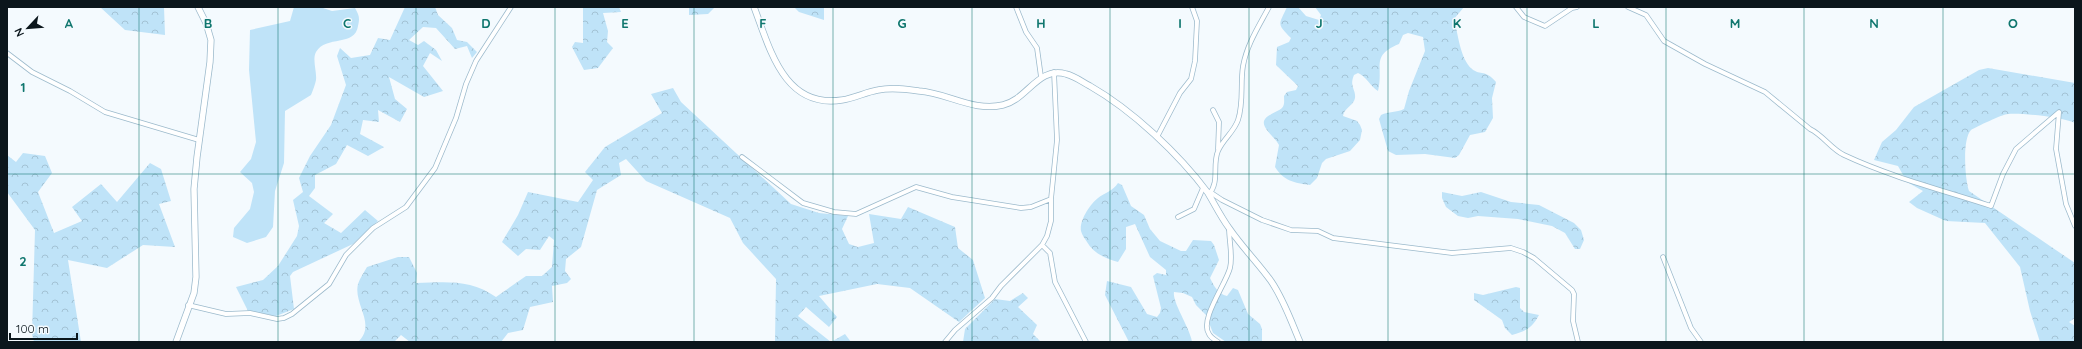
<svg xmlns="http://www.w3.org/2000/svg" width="2082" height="349" viewBox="0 0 2082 349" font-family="Quicksand,sans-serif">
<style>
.green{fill:#bfe3f8}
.forest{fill:url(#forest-crowns)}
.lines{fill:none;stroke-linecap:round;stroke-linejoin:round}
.street-casing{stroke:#9cbacc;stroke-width:5.5}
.secondary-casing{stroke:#9cbacc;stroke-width:7}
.street{stroke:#fff;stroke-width:4}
.secondary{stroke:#fff;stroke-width:5.5}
.grid{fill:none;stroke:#0f766e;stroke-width:1;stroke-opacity:0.55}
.grid-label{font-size:13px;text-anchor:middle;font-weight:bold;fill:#0f766e;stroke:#f4fafe;stroke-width:3;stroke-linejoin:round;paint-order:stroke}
</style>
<defs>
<pattern id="forest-crowns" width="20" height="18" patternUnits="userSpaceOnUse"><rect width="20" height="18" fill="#bfe3f8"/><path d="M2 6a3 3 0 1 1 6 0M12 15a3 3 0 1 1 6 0" fill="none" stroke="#a3c2d4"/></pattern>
</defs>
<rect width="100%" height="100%" fill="#f4fafe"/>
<!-- green -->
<path class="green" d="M294,7H320L332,11L355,8C359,15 360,18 358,26C355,47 326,35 316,52C312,59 317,72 316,80C315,85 313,90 311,95L285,111L284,163L275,191L273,227L266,237L247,243L233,237L234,228L250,209L254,192L252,183L240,172L251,159L256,142L249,70L250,30L290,21Z"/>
<!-- forest -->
<path class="forest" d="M100,7H164L165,35L125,30Z
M405,7H435L438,15L452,28L457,40L467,42L477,52L472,58L467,46L455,49L436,28L423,27L409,40L418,45L424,41L436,50L442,61L430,53L423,66L443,91L424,97L389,77L395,99L407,109L400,122L378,110L379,122L363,120L360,134L384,147L368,156L347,145L336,164L315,175V188L309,196L333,214L324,223L341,233L365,210L378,221L353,244L293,272L290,276L294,309L276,316L248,311L236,287L263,280L278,266L297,236L299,226L293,200L303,192L299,178L310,156L331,125L346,85L337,56L340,48L351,58L370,55L378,38L390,40Z
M583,7H619L621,12L603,13L608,31L607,42L613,48L598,68L584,70L572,47L575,42L583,43Z
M689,7H715L708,14L689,15Z
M794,7H824V20L799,12Z
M1287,7H1298L1306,16L1319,20L1321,15L1315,7H1464L1454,19C1458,33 1460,59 1472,69C1481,76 1485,69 1496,82L1492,98L1493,118L1485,132L1470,135L1459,155L1455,158L1425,154L1396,155L1388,151L1379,119L1381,115C1389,111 1396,113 1404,109L1409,91L1425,51L1423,37L1408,33L1403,35L1399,44C1370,56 1384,66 1378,91C1370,86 1366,76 1358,73L1354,75C1349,87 1356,89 1355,98C1354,105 1344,108 1343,116L1357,121L1360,125L1362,130L1360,140L1350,151L1326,159L1322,163L1317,178L1310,185C1294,183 1284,181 1275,167L1279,145C1275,138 1269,134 1265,127C1259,116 1277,113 1282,108C1285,105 1284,100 1284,96L1287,92L1296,90L1298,86L1276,65L1277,47L1289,42L1291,38C1276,23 1279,25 1287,7Z
M1988,68L2075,83V123C2061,117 2024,113 2008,114C2003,114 1976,127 1971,130C1962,139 1965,180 1969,191L2075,263V318L2069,322L2075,326V342H2040L2030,311L2020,267L1985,223L1946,221L1917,208L1909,202L1923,191L1907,182L1898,166L1874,160L1882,142L1896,130L1914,107L1979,70Z
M673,88L681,102L791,204L819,213L848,216L842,229L849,244L858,247L874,243L869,214L901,219L908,207L955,227L958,248L973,260L985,298L959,322L910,288L877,284L819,296L837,317L829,327L806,307L798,316L831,342L845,334L851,342H775L776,279L743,243L730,218L646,181L626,159L619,163L621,175L597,190L581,247L566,259L565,271L571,279L567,283L552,286L553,302L530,307L523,330L508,333L501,342H410L401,335L394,342H358C377,324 353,304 358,284C360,278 364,272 367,267L398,257H409L417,273L416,283C446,282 471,279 496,297L526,276H542L552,267L554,240L549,236L540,250L526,249L518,256L502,242L518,215L528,192L578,202L593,180L585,172L605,147L662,113L651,94Z
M23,153L45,156L52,173L38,192L54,233L82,221L72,207L101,184L117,202L150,163L161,169L171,201L159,204L175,247L143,245L107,268L68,260L81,342H34L32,334L35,230L7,192V155L16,162Z
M1118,183L1122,185L1131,206L1144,215L1150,229L1160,241L1181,251H1186L1193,240L1211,241L1214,245L1219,260L1210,278C1214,286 1218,294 1227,296L1233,288L1238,290L1248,314L1260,324L1262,329V342H1226L1213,333L1206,315L1196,305L1192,297L1183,293L1174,292C1172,302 1191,330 1192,342H1129L1105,295L1107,281L1131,287L1147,314L1157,317L1160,313L1161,308L1153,276L1157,273L1166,275V270L1150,257L1135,224L1126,227V249L1118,262C1106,259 1093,253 1087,242C1085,239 1082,235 1081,231C1079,221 1090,204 1098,198C1104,193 1113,191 1118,183Z
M1442,192L1462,196L1481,192L1511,202L1539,205L1574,223L1581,230L1584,240L1580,249H1575L1565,233L1552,226L1518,219L1478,216L1468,218L1458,216L1446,207L1442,198Z
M1516,287L1520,288V308L1524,312L1539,315C1532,328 1526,331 1512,335L1505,328L1502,320L1474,300V293L1483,295Z
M1023,293L1028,298L1018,307L1037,325L1033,334L1041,342H963L965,329L995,299L1010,301Z"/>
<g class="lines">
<defs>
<path id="street" d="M1016,7L1026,32L1037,48L1041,77
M1516,7L1524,17L1545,26L1572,8L1577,7
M1628,7L1646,15L1664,41L1705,64L1765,92L1810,129C1823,135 1831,149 1844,155C1891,177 1942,190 1991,206L2003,174L2016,149L2059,112L2056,149L2066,204L2075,226
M7,53L32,72L70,91L105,112L199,140
M1213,110L1219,122L1218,149
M1157,137L1180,93L1191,79L1195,61L1197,21L1192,7
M742,157L803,203L834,212L856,214L916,187L952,197L1021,208L1031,207L1051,199
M1210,192L1222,200L1262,220L1291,230L1318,231L1333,238L1452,253L1511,248L1523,252L1534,258L1572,290L1574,294L1573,321L1578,342
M1209,194C1220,182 1212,165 1218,151C1223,139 1234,132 1238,120C1244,102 1240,84 1243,66C1247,44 1259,26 1269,7
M1178,217L1194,209L1203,188
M1042,245L1050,253L1055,282L1086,342
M1663,257L1691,328L1701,342
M188,305L226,314L250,313L277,319L284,318L292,314L329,284L346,255L373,228L406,207L435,168L456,118L466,84L476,61L511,7
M945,342L955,330L992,298L1001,286L1042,245L1047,236L1051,221V199L1057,140L1054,72
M1218,342C1215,340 1211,338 1209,334C1199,320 1226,284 1230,268C1233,256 1229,241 1229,228"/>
<path id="secondary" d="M754,7C770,49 784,109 842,100C855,98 866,92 878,90C892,87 906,89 919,91C948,93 973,112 1003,105C1028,99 1038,66 1066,74C1075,76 1082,82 1090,86C1132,110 1179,154 1208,193C1215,205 1221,217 1229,228C1242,247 1258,263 1271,281C1284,300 1291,321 1300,342
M176,342L194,293L196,277L194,189L197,157L210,62L211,40L206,23L198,7"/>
</defs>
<!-- street casing -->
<use href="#street" class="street-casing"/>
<!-- secondary casing -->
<use href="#secondary" class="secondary-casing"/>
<!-- street -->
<use href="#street" class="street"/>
<!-- secondary -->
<use href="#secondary" class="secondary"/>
</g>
<!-- grid -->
<path class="grid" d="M139,7V342M278,7V342M416,7V342M555,7V342M694,7V342M833,7V342M972,7V342M1110,7V342M1249,7V342M1388,7V342M1527,7V342M1666,7V342M1804,7V342M1943,7V342M7,174H2075"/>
<g class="grid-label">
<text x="69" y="28">A</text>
<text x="208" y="28">B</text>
<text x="347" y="28">C</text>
<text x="486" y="28">D</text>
<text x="625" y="28">E</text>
<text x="763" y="28">F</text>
<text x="902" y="28">G</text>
<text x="1041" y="28">H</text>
<text x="1180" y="28">I</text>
<text x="1319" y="28">J</text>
<text x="1457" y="28">K</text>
<text x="1596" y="28">L</text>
<text x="1735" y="28">M</text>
<text x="1874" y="28">N</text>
<text x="2013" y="28">O</text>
<text x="23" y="92">1</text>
<text x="23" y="266">2</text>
</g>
<!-- border -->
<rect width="2082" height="349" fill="none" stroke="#0b161c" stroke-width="16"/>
<!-- north arrow -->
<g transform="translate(28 28) rotate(244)" stroke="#f4fafe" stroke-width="3" paint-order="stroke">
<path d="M0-3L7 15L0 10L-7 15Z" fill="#0b161c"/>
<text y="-6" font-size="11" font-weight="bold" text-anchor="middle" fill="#0b161c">N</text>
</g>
<!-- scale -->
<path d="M10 333v6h67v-6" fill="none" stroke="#0b161c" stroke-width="2"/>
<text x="16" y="333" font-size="12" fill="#0b161c" stroke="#f4fafe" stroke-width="3" paint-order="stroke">100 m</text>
</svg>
